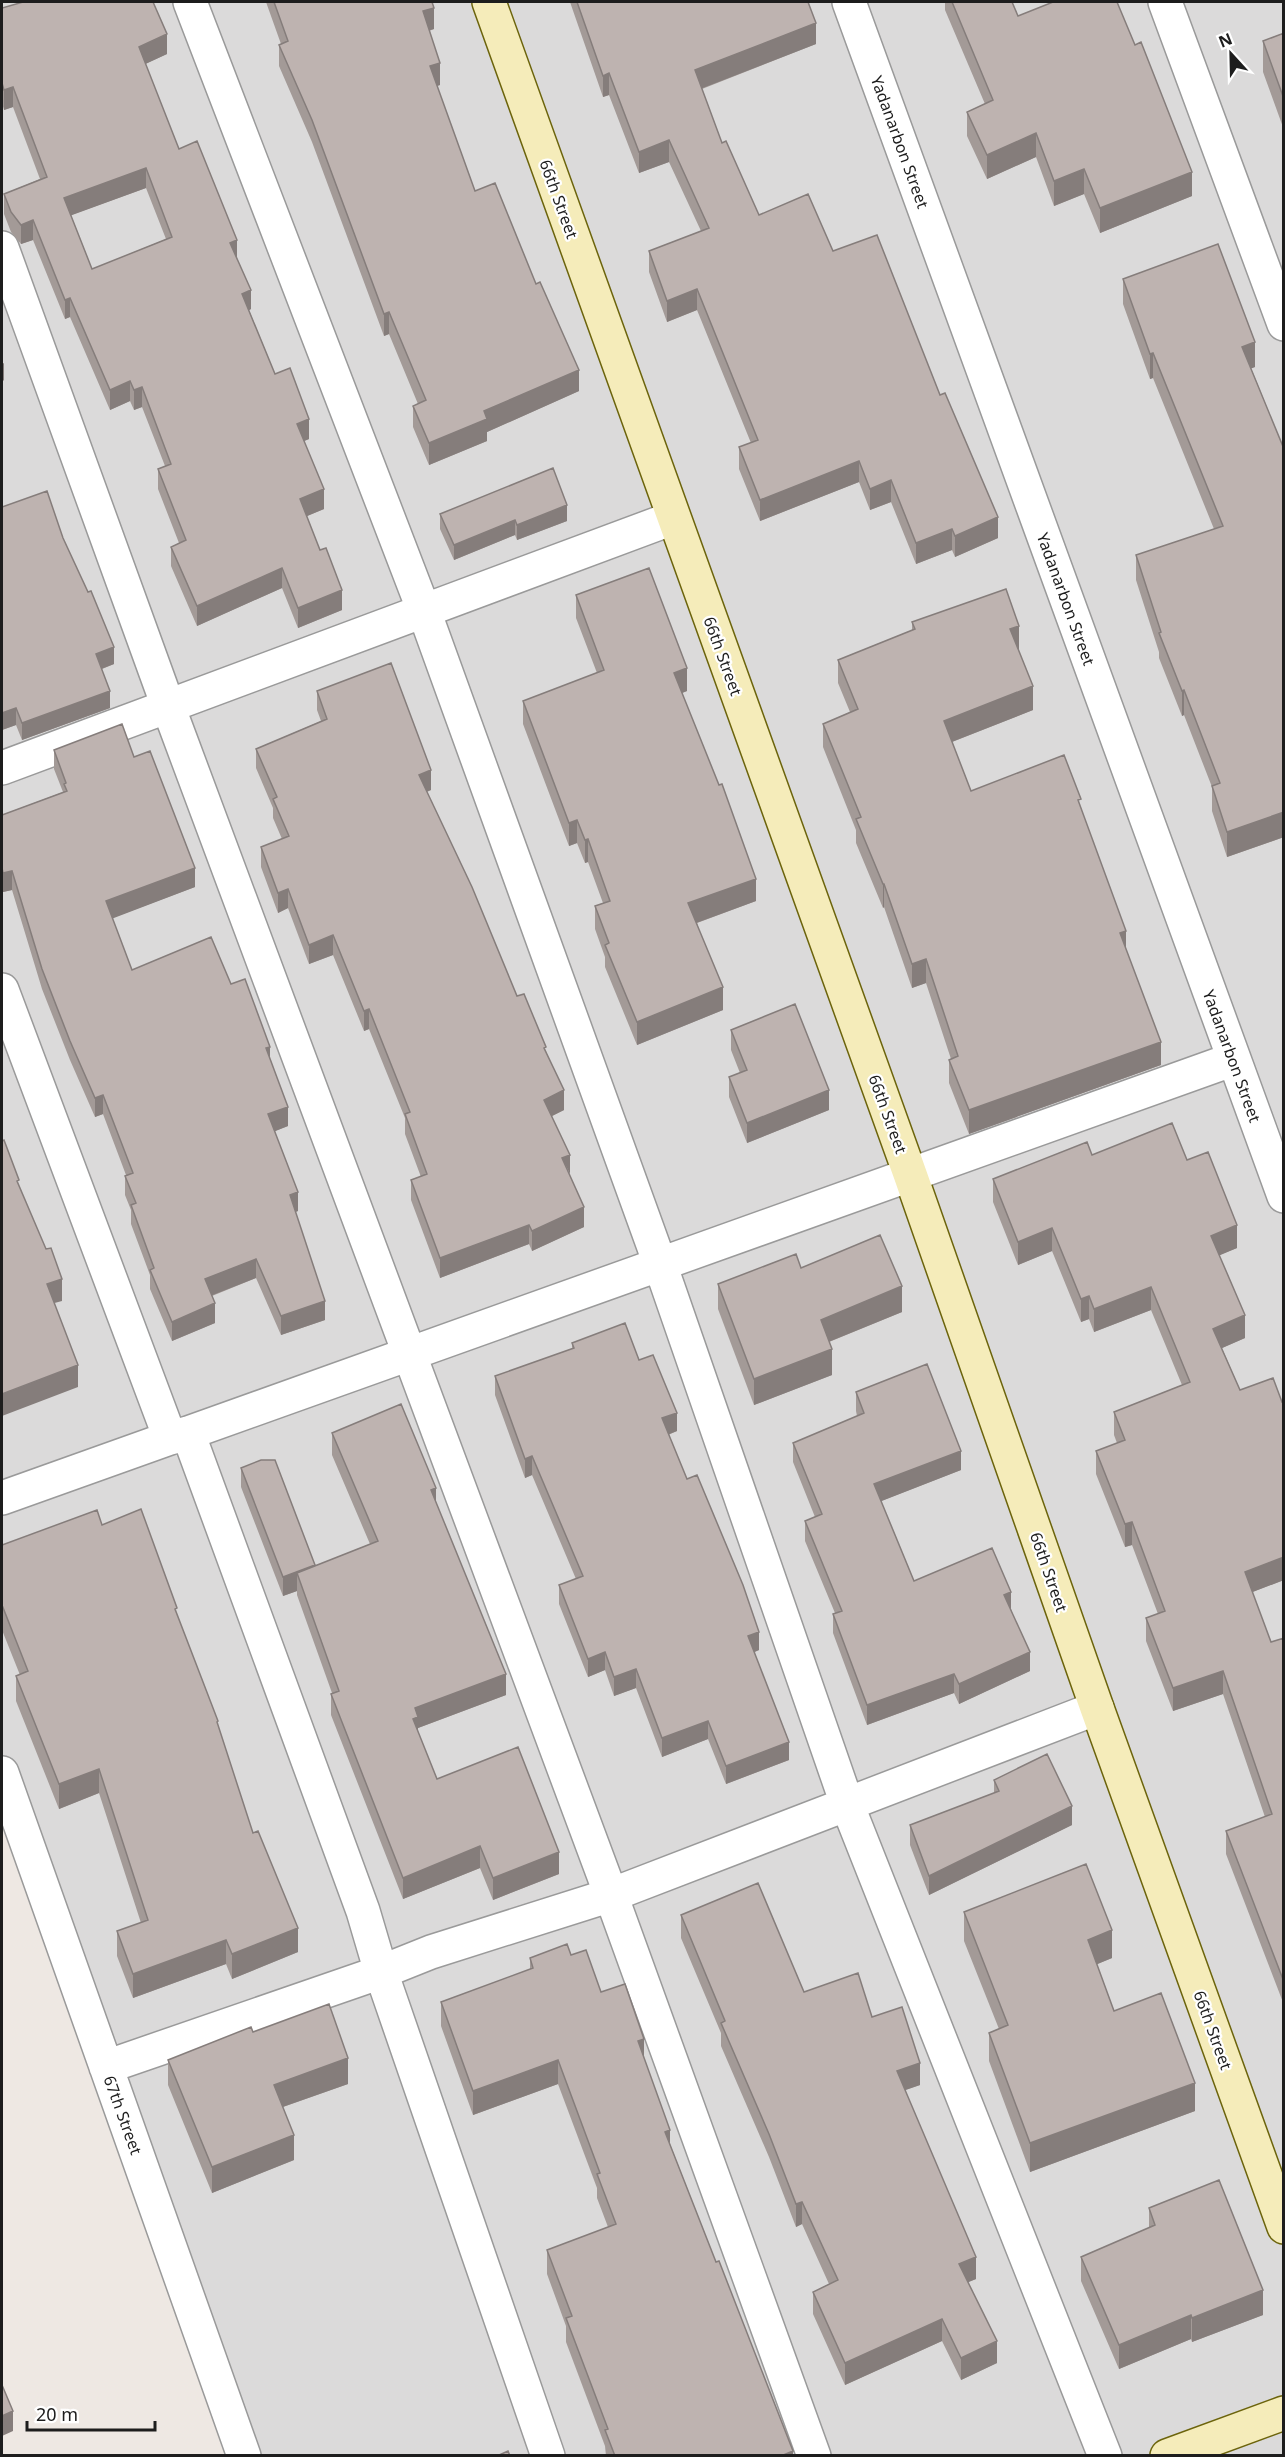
<svg xmlns="http://www.w3.org/2000/svg" width="1285" height="2457" viewBox="0 0 1285 2457" font-family="'Noto Sans',sans-serif">
<style>
.residential{fill:#dbdada}
.lines{fill:none;stroke-linecap:round;stroke-linejoin:round}
.street-casing{stroke:#9a9a9a;stroke-width:36}
.secondary-casing{stroke:#6c640c;stroke-width:36}
.street{stroke:#fff;stroke-width:33}
.secondary{stroke:#f5ecba;stroke-width:33}
.wall{fill:#a39a97;fill-rule:evenodd}
.shaded-wall{fill:#857d7b}
.building{fill:#beb3b0;stroke:#857d7b;stroke-width:1.5;fill-rule:evenodd}
.labels{text-anchor:middle;dominant-baseline:central;stroke-width:4.5;stroke-linejoin:round;paint-order:stroke}
.street-label{font-size:16px;fill:#1d1d1d;stroke:#fff}
</style>
<rect width="100%" height="100%" fill="#eee8e3"/>
<!-- residential -->
<path class="residential" d="M2,2H1283V2455H256L2,1757Z"/>
<g class="lines">
<defs>
<path id="street" d="M190,2L424,611L660,1264L847,1804L1105,2456
M849,2L1284,1196
M1165,2L1284,324
M2,248L168,706L611,1895L814,2456
M2,768L673,518
M2,990L170,1438
M188,1433L363,1911L381,1972L431,1952L611,1895L1097,1708
M2,1498L170,1438L188,1433L1234,1059
M2,1773L244,2456
M106,2067L381,1972L548,2456"/>
<path id="secondary" d="M489,2L910,1174L1097,1708L1284,2227
M1167,2456L1284,2413"/>
</defs>
<!-- street casing -->
<use href="#street" class="street-casing"/>
<!-- secondary casing -->
<use href="#secondary" class="secondary-casing"/>
<!-- street -->
<use href="#street" class="street"/>
<!-- secondary -->
<use href="#secondary" class="secondary"/>
</g>
<!-- wall -->
<path class="wall" d="M266,2H432L434,29L429,31L440,85L437,86L475,191L579,391L487,432V441L429,465L413,427V406L418,404L389,334L384,336L312,142L279,66V45L281,44Z
M570,2H808L816,44L702,89L722,143L759,215L833,251L940,395L998,538L955,557L952,550L916,564L891,502L870,510L859,482L760,521L739,469V447L751,443L697,310L667,322L649,272V251L701,231L669,162L639,173L609,95L603,97Z
M945,2H1012L1018,16L1192,196L1100,233L1084,194L1054,206L1036,157L987,179L967,136V112L985,104L945,10Z
M2,8L167,54L145,64L179,149L237,258L251,309L249,310L275,374L309,439L304,441L324,509L307,516L342,610L298,628L282,588L197,626L171,566V547L179,543L158,489V469L165,466L142,407L134,410L130,401L110,410L70,317L65,319L33,240L21,244L11,232L4,214V194L40,179L13,107L4,110L2,103ZM146,188L166,239L92,269L71,215Z
M1284,33V130L1263,72V41Z
M1123,279L1255,367L1251,368L1284,449V837L1227,857L1212,811V787L1184,715L1182,716L1159,658V652L1136,580V555L1214,529L1153,378L1150,379L1123,304Z
M440,514L567,521L517,540L515,535L454,560L440,529Z
M63,538L114,664L102,669L110,708L22,740L16,725L2,730Z
M576,595L687,691L682,693L756,901L697,923L723,1010L637,1045L605,967V957L595,929V906L603,903L588,862L585,863L577,843L569,846L523,724V701L597,673L576,618Z
M912,622L1019,649L1018,650L1033,710L952,742L971,791L1081,808L1126,949L1161,1065L969,1134L949,1083V1060L951,1059L926,983L912,988L884,907L883,908L856,843V830L823,747V724L850,712L838,683V660L912,630Z
M317,691L431,790L427,792L517,996L546,1051L564,1110L552,1116L584,1227L532,1251L529,1244L440,1278L411,1200V1180L421,1177L405,1134V1118L369,1029L364,1031L333,955L309,964L288,908L278,913L261,867V847L282,839L273,818V808L256,768V749L321,721L317,710Z
M54,750L134,757L195,887L112,918L132,970L231,984L270,1059L288,1126L275,1131L298,1211L295,1212L325,1320L281,1335L256,1278L212,1296L215,1323L172,1341L150,1289V1275L131,1224V1210L125,1195V1176L126,1175L103,1114L95,1117L70,1060L42,989L12,890L3,892L2,887V815L63,792L54,769Z
M731,1030L829,1110L747,1143L729,1097V1077L740,1073L731,1050Z
M1092,1155L1187,1160L1237,1248L1219,1255L1245,1338L1222,1348L1240,1390L1282,1402L1284,1401V1580L1252,1592L1271,1642L1284,1638V2005L1226,1854V1831L1265,1817L1223,1694L1173,1711L1146,1641V1618L1158,1614L1132,1545L1125,1547L1096,1474V1451L1117,1443L1114,1435V1412L1182,1385L1151,1310L1094,1332L1089,1319L1081,1322L1052,1251L1018,1265L993,1202V1179Z
M801,1268L902,1312L829,1342L832,1375L754,1405L718,1309V1284Z
M572,1343L639,1360L677,1431L668,1435L759,1650L754,1652L789,1760L726,1784L708,1739L662,1757L636,1688L614,1696L605,1670L588,1677L559,1604V1585L576,1579L532,1475L525,1478L495,1395V1376L572,1349Z
M856,1392L961,1470L881,1501L914,1581L1011,1609L1030,1671L959,1704L954,1693L867,1725L833,1633V1614L835,1613L805,1541V1521L815,1517L793,1462V1443L857,1416L856,1411Z
M332,1433L436,1502L506,1695L418,1728V1733L437,1779L559,1874L493,1900L480,1868L403,1899L331,1715V1694L332,1693L297,1595V1591L283,1596L241,1487V1468L315,1566L370,1544L332,1455Z
M102,1525L177,1615L218,1727L253,1833L298,1952L232,1979L226,1964L133,1998L117,1956V1931L141,1923L99,1793L59,1809L16,1701V1676L20,1675L2,1630V1545Z
M994,1780L1072,1825L929,1895L910,1845V1825L994,1793Z
M964,1912L1112,1958L1097,1964L1114,2011L1195,2111L1030,2172L989,2061V2033L999,2029L964,1941Z
M681,1915L804,1992L872,2017L920,2085L905,2090L976,2279L968,2282L997,2363L961,2380L942,2341L845,2385L813,2314V2292L829,2284L802,2224L796,2227L769,2157L721,2046V2033L681,1938Z
M571,1955L601,1992L644,2060L670,2144L716,2262L793,2456H606L605,2446L566,2342V2326L547,2274V2250L608,2227L597,2198V2188L558,2084L473,2115L441,2026V2002L530,1970V1958Z
M253,2032L348,2084L283,2107L294,2160L212,2193L168,2085V2060Z
M1149,2208L1263,2315L1192,2342L1191,2339L1119,2369L1081,2281V2257L1149,2228Z"/>
<!-- shaded-wall -->
<path class="shaded-wall" d="M434,8V29L423,32V11Z
M816,23V44L695,91V70Z
M167,34V54L139,67V47Z
M440,63V85L430,88V66Z
M609,73V95L603,97V76Z
M13,87V107L4,110V90Z
M1036,133V157L987,179V155Z
M669,140V162L639,173V152Z
M146,168V188L64,218V198Z
M1084,169V194L1054,206V181Z
M1192,172V196L1100,233V208Z
M33,220V240L21,244V225Z
M237,240V260L230,243Z
M697,289V310L667,322V301Z
M251,290V309L242,314V294Z
M70,298V317L65,319V300Z
M389,312V334L384,336V314Z
M1255,342V367L1242,372V347Z
M1153,353V378L1150,379V354Z
M4,363V380L2,382V364Z
M579,370V391L487,432V441L429,465V443L484,411Z
M130,381V401L110,410V390Z
M142,387V407L134,410V390Z
M309,419V439L297,444V424Z
M859,461V482L760,521V500Z
M891,480V502L870,510V489Z
M324,489V509L300,519V499Z
M567,505V521L517,540V525Z
M998,517V538L955,557V536Z
M515,520V535L454,560V545Z
M952,529V550L916,564V543Z
M282,568V588L197,626V606Z
M342,590V610L298,628V608Z
M1019,626V649L1010,653V629Z
M114,647V664L96,671V654Z
M687,668V691L674,696V673Z
M1033,686V710L944,745V721Z
M1184,690V715L1182,716V691Z
M110,691V708L22,740V723Z
M16,708V725L2,730V713Z
M431,770V790L419,794V775Z
M1284,812V837L1227,857V832Z
M577,820V843L569,846V823Z
M588,839V862L585,863V840Z
M195,868V887L106,921V901Z
M12,871V890L3,892V873Z
M756,879V901L688,926V903Z
M883,884H884V907L883,908Z
M288,889V908L278,913V893Z
M1126,931V954L1120,933Z
M333,935V955L309,964V945Z
M926,959V983L912,988V964Z
M723,987V1010L637,1045V1022Z
M369,1009V1029L364,1031V1011Z
M1161,1042V1065L969,1134V1110Z
M270,1047V1066L266,1048Z
M564,1090V1110L544,1120V1100Z
M829,1090V1110L747,1143V1123Z
M103,1095V1114L95,1117V1098Z
M288,1107V1126L268,1134V1114Z
M570,1155V1174L562,1158Z
M298,1192V1211L290,1214V1195Z
M584,1207V1227L532,1251V1231Z
M529,1225V1244L440,1278V1258Z
M1237,1225V1248L1211,1259V1236Z
M1052,1228V1251L1018,1265V1242Z
M256,1259V1278L205,1298V1279Z
M62,1279V1301L47,1305V1284Z
M902,1286V1312L821,1345V1320Z
M1151,1287V1310L1094,1332V1309Z
M1089,1296V1319L1081,1322V1299Z
M325,1301V1320L281,1335V1316Z
M215,1303V1323L172,1341V1322Z
M1245,1315V1338L1213,1352V1329Z
M832,1349V1375L754,1405V1379Z
M78,1365V1387L2,1416V1394Z
M677,1413V1431L662,1437V1418Z
M961,1451V1470L874,1504V1484Z
M532,1456V1475L525,1478V1459Z
M436,1488V1509L431,1490Z
M1132,1522V1545L1125,1547V1524Z
M1284,1557V1580L1245,1595V1572Z
M315,1565V1584L297,1573V1591L283,1596V1577Z
M1011,1592V1612L1004,1595Z
M759,1632V1650L748,1655V1636Z
M605,1652V1670L588,1677V1659Z
M1030,1652V1671L959,1704V1684Z
M636,1669V1688L614,1696V1677Z
M1223,1671V1694L1173,1711V1688Z
M506,1674V1695L418,1728V1738L413,1719L415,1708Z
M954,1674V1693L867,1725V1705Z
M708,1721V1739L662,1757V1738Z
M789,1742V1760L726,1784V1766Z
M99,1769V1793L59,1809V1784Z
M1072,1806V1825L929,1895V1876Z
M480,1846V1868L403,1899V1878Z
M559,1852V1874L493,1900V1878Z
M298,1928V1952L232,1979V1954Z
M1112,1930V1958L1088,1968V1940Z
M226,1940V1964L133,1998V1974Z
M644,2039V2063L638,2041Z
M348,2058V2084L274,2110V2085Z
M558,2060V2084L473,2115V2091Z
M920,2063V2085L897,2093V2071Z
M1195,2083V2111L1030,2172V2143Z
M670,2130V2154L665,2132Z
M294,2135V2160L212,2193V2167Z
M802,2202V2224L796,2227V2204Z
M976,2257V2279L959,2286V2264Z
M1263,2290V2315L1192,2342V2318Z
M1191,2315V2339L1119,2369V2345Z
M942,2319V2341L845,2385V2363Z
M997,2341V2363L961,2380V2358Z
M13,2411V2431L2,2436V2416Z
M793,2451V2456H781Z"/>
<!-- building -->
<path class="building" d="M23,2H153L167,34L139,47L179,149L197,141L237,240L230,243L251,290L242,294L275,374L290,368L309,419L297,424L324,489L300,499L320,550L326,548L342,590L298,608L282,568L197,606L171,547L186,540L158,469L171,464L142,387L134,390L130,381L110,390L70,298L65,300L33,220L21,225L11,212L4,194L47,177L13,87L4,90L2,83V8ZM146,168L172,237L92,269L64,198Z
M274,2H432L434,8L423,11L440,63L430,66L475,191L495,183L536,284L540,282L579,370L484,411L487,419L429,443L413,406L426,400L389,312L384,314L312,120L279,45L288,41Z
M577,2H808L816,23L695,70L722,143L726,141L759,215L808,194L833,251L877,235L940,395L945,393L998,517L955,536L952,529L916,543L891,480L870,489L859,461L760,500L739,447L758,440L697,289L667,301L649,251L709,228L669,140L639,152L609,73L603,76Z
M952,2H1012L1018,16L1053,2H1117L1135,45L1141,42L1192,172L1100,208L1084,169L1054,181L1036,133L987,155L967,112L993,100Z
M1284,33V99L1263,41Z
M1218,244L1255,342L1242,347L1284,449V812L1227,832L1212,786L1220,783L1184,690L1182,691L1159,633L1161,632L1136,555L1223,526L1153,353L1150,354L1123,279Z
M553,468L567,505L517,525L515,520L454,545L440,514Z
M47,491L63,538L88,592L91,591L114,647L96,654L110,691L22,723L16,708L2,713V507Z
M649,568L687,668L674,673L719,785L722,784L756,879L688,903L723,987L637,1022L605,945L609,943L595,906L610,901L588,839L585,840L577,820L569,823L523,701L604,670L576,595Z
M1006,589L1019,626L1010,629L1033,686L944,721L971,791L1064,755L1081,799L1078,800L1126,931L1120,933L1161,1042L969,1110L949,1060L958,1056L926,959L912,964L884,884H883L856,819L861,817L823,724L858,709L838,660L915,629L912,622Z
M391,663L431,770L419,775L472,887L517,996L524,994L546,1047L544,1048L564,1090L544,1100L570,1155L562,1158L584,1207L532,1231L529,1225L440,1258L411,1180L427,1174L405,1114L410,1112L369,1009L364,1011L333,935L309,945L288,889L278,893L261,847L289,836L273,799L277,797L256,749L327,719L317,691Z
M122,724L134,757L150,751L195,868L106,901L132,970L211,937L231,984L245,979L270,1047L266,1048L288,1107L268,1114L298,1192L290,1195L325,1301L281,1316L256,1259L205,1279L215,1303L172,1322L150,1270L154,1268L131,1205L136,1203L125,1176L133,1173L103,1095L95,1098L70,1041L42,969L12,871L3,873L2,868V815L67,791L64,784L66,783L54,750Z
M795,1004L829,1090L747,1123L729,1077L747,1070L731,1030Z
M1172,1123L1187,1160L1208,1152L1237,1225L1211,1236L1245,1315L1213,1329L1240,1390L1273,1378L1282,1402L1284,1401V1557L1245,1572L1271,1642L1284,1638V1982L1226,1831L1272,1814L1223,1671L1173,1688L1146,1618L1165,1611L1132,1522L1125,1524L1096,1451L1125,1440L1114,1412L1190,1382L1151,1287L1094,1309L1089,1296L1081,1299L1052,1228L1018,1242L993,1179L1087,1142L1092,1155Z
M4,1140L19,1180L17,1181L46,1249L51,1248L62,1279L47,1284L78,1365L2,1394V1141Z
M880,1235L902,1286L821,1320L832,1349L754,1379L718,1284L796,1254L801,1268Z
M625,1323L639,1360L653,1355L677,1413L662,1418L687,1479L697,1475L743,1585L759,1632L748,1636L789,1742L726,1766L708,1721L662,1738L636,1669L614,1677L605,1652L588,1659L559,1585L583,1576L532,1456L525,1459L495,1376L574,1348L572,1343Z
M927,1364L961,1451L874,1484L914,1581L992,1548L1011,1592L1004,1595L1030,1652L959,1684L954,1674L867,1705L833,1614L842,1611L805,1521L822,1514L793,1443L864,1413L856,1392Z
M401,1404L436,1488L431,1490L506,1674L415,1708L418,1717L413,1719L437,1779L518,1747L559,1852L493,1878L480,1846L403,1878L331,1694L339,1691L297,1573L378,1541L332,1433Z
M261,1460H275L315,1565L283,1577L241,1468Z
M141,1509L177,1608L175,1609L218,1721L217,1722L253,1833L258,1831L298,1928L232,1954L226,1940L133,1974L117,1931L148,1920L99,1769L59,1784L16,1676L28,1671L2,1605V1545L97,1510L102,1525Z
M1047,1754L1072,1806L929,1876L910,1825L999,1791L994,1780Z
M1086,1864L1112,1930L1088,1940L1114,2011L1161,1993L1195,2083L1030,2143L989,2033L1008,2025L964,1912Z
M758,1883L804,1992L858,1973L872,2017L902,2007L920,2063L897,2071L976,2257L959,2264L997,2341L961,2358L942,2319L845,2363L813,2292L838,2280L802,2202L796,2204L769,2134L721,2023L725,2021L681,1915Z
M567,1944L571,1955L586,1950L601,1992L625,1984L644,2039L638,2041L670,2130L665,2132L716,2262L719,2261L793,2451L781,2456H615L605,2430L608,2429L566,2318L572,2316L547,2250L616,2224L597,2174L600,2173L558,2060L473,2091L441,2002L533,1968L530,1958Z
M329,2004L348,2058L274,2085L294,2135L212,2167L168,2060L251,2027L253,2032Z
M1219,2180L1263,2290L1192,2318L1191,2315L1119,2345L1081,2257L1155,2225L1149,2208Z
M2,2385L13,2411L2,2416Z
M508,2451L510,2456H497Z"/>
<g class="labels">
<!-- street labels -->
<g class="street-label">
<text transform="translate(900 142) rotate(70)">Yadanarbon Street</text>
<text transform="translate(559 199) rotate(70)">66th Street</text>
<text transform="translate(1066 599) rotate(70)">Yadanarbon Street</text>
<text transform="translate(723 656) rotate(70)">66th Street</text>
<text transform="translate(1232 1056) rotate(70)">Yadanarbon Street</text>
<text transform="translate(888 1114) rotate(70)">66th Street</text>
<text transform="translate(1049 1572) rotate(71)">66th Street</text>
<text transform="translate(1213 2030) rotate(70)">66th Street</text>
<text transform="translate(123 2115) rotate(70)">67th Street</text>
</g>
</g>
<!-- border -->
<rect width="1285" height="2457" fill="none" stroke="#1d1d1d" stroke-width="6"/>
<!-- north arrow -->
<g transform="translate(1231 54) rotate(338)" stroke="#ffffff" stroke-width="4.5" paint-order="stroke">
<path d="M0-4.5L10 22L0 15L-10 22Z" fill="#1d1d1d"/>
<text y="-9" font-size="16" font-weight="bold" text-anchor="middle" fill="#1d1d1d">N</text>
</g>
<!-- scale -->
<path d="M27 2421v9h128v-9" fill="none" stroke="#1d1d1d" stroke-width="3"/>
<text x="36" y="2421" font-size="18" fill="#1d1d1d" stroke="#ffffff" stroke-width="4.5" paint-order="stroke">20 m</text>
</svg>
